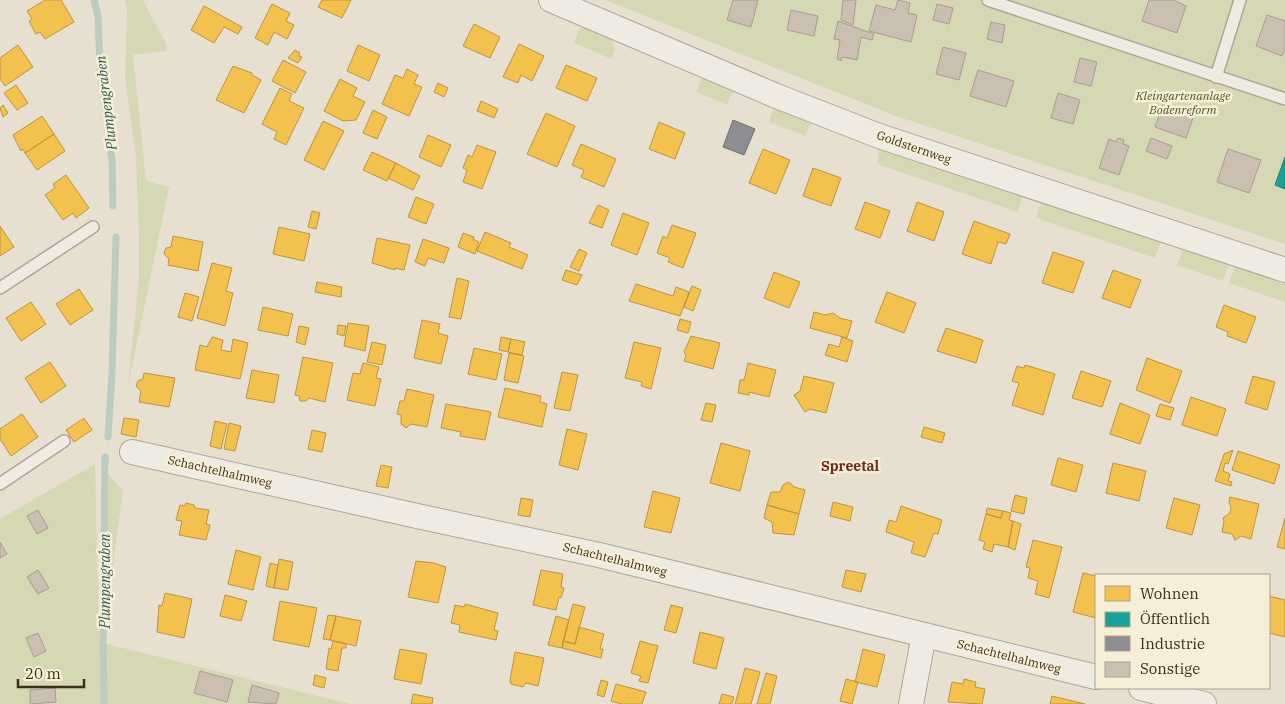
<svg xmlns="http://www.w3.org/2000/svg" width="1285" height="704" viewBox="0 0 1285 704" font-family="'IBM Plex Serif',serif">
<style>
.green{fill:#d6d7b3}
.homes{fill:#f2c14e;stroke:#bc9540}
.public{fill:#17a398;stroke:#228074}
.industry{fill:#8d8d92;stroke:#757070}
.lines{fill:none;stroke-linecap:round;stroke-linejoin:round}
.stream{stroke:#bcccc2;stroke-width:7}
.building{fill:#cbbfb2;stroke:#a89c90}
.service-casing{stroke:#ada599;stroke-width:14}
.minor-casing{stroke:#ada599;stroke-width:26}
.service{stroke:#efebe3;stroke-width:11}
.minor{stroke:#efebe3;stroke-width:24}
.labels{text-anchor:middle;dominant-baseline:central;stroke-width:5;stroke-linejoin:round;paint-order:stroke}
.park-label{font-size:12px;font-style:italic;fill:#4d5a26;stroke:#f7eed8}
.street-label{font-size:12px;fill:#3d2e20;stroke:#f7eed8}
.water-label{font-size:14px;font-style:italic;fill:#2f5d5a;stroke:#f7eed8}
.neighbourhood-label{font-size:14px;font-weight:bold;fill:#6b2e1e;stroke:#f7eed8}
</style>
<rect width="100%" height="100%" fill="#e7e0d1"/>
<!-- green -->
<path class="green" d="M125,0H143L166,44L167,51L133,55L146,181L169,187L128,386L139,278V238L136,158L125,77L127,10Z
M605,0H1285V244L893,115Z
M584,27L611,38L615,50L611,59L574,43L579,29Z
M703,76L734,89L727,105L696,92Z
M774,106L812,122L805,136L769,122Z
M880,144L1023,194L1018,212L877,164Z
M1042,198L1161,241L1155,258L1036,218Z
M1184,247L1229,263L1223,281L1177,265Z
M1236,264L1285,281V302L1229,283Z
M95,464L99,642L350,704H0V519Z
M105,471L123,490L103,639Z"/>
<!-- homes -->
<path class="homes" d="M45,0H61L74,22L45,39L40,32L36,34L29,21L32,19L27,11Z
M322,0H351L342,18L318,7Z
M272,4L290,13L286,21L294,25L287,39L274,32L268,45L255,38Z
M204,6L242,27L238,34L224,27L214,43L191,30Z
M474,24L500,37L490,58L463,46Z
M519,44L544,56L532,81L521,75L518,83L503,77Z
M18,45L33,67L5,86L0,79V58Z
M358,45L380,55L369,81L347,71Z
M295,50L300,53L299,56L302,57L298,63L288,58Z
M283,60L306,72L295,93L272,81Z
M566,65L597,78L587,101L556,88Z
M233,66L252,73V75L261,80L244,113L216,100Z
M407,69L418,75L414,84L422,87L409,116L382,104L395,75L403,78Z
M340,79L357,88L353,96L365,102L356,120L343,121L324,111Z
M438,83L448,88L444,97L434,92Z
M16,85L28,103L17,110L4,93Z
M280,88L292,94L289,101L304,108L286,145L274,139L277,132L262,124Z
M481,101L498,109L494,118L477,111Z
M3,105L8,113L3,117L0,108Z
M373,110L387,117L377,139L363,133Z
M546,113L575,126L557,167L527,154Z
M42,116L54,134L25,153L23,149L21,151L13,135Z
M323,121L344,131L324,170L304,160Z
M659,122L685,133L675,159L649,149Z
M54,134L65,151L37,170L25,153Z
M428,135L451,145L441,167L419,157Z
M581,144L616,159L604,187L581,177L584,170L572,165Z
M477,145L496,152L482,189L463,182L467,170L463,168L468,155L472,157Z
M763,149L790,160L776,194L749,183Z
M372,152L396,163L387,181L363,170Z
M396,163L420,176L413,190L388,178Z
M813,168L841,178L831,206L803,196Z
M66,175L89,208L76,218L73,213L63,220L45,195L55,188L53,184Z
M416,197L434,204L426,224L408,217Z
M865,202L890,211L880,238L855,229Z
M917,202L944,212L934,241L907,231Z
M598,205L609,210L602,228L589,223Z
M312,211L320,213L316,229L308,227Z
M623,213L649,223L637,255L611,245Z
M974,221L1010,234L1006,244L998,242L991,264L962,254Z
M672,225L696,233L683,268L668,262L670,258L657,253L663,236L667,238Z
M0,226L14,247L0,256Z
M279,227L310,234L304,261L273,254Z
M485,232L511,243L509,247L528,255L522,269L477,251Z
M463,233L474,237L473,239L479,242L475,254L458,247Z
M173,236L203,242L198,271L168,265L169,259L164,254L166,248L171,247Z
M377,238L410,245L404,270L395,268V270L372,263Z
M423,239L449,248L444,263L428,258L425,266L415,262Z
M579,249L587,253L579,271L570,267Z
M1053,252L1084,262L1073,293L1042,283Z
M212,263L232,268L226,291L233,293L225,326L197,318Z
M566,270L582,275L577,285L562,280Z
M1113,270L1141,280L1130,308L1102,298Z
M774,272L800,282L789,308L764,298Z
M457,278L469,281L461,319L449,317Z
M317,282L342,287L341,297L315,292Z
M636,284L673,296L676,287L689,292L680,316L629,301Z
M692,286L701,290L693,311L684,307Z
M79,289L93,310L70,325L56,304Z
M887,292L916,303L904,333L875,322Z
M185,293L199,297L192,321L178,317Z
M31,302L46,324L21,341L6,318Z
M1224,305L1256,317L1246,343L1227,336L1228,332L1216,327Z
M263,307L293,314L288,336L258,330Z
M814,312L825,315L833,313L840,318L852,321L847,338L810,328Z
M680,319L691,322L688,333L677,330Z
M422,320L440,324L438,333L448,336L441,364L414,358Z
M348,323L369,326L365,351L344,346Z
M338,325L346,326L344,336L337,334Z
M299,326L309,328L305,345L296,342Z
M946,328L983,340L976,363L937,351Z
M691,336L720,343L713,369L684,361L686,355L684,352Z
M212,337L223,340L221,350L231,352L233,339L248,343L240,379L195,370L200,345L207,347Z
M501,337L511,339L508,352L499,350Z
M842,337L853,341L847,362L825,355L829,344L839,347Z
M511,339L525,342L522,355L508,352Z
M372,342L386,345L382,365L367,362Z
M634,342L661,348L651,389L641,386L642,382L625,378Z
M474,348L502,354L496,380L468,374Z
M509,353L524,356L518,383L504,380Z
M303,357L333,363L325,402L309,398L306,401H300L299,396L295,395Z
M1147,358L1182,371L1170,403L1136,390Z
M50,362L66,386L41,403L25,378Z
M363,363L379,367L376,378L381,379L375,406L347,400L353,373L360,374Z
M748,363L776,370L769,397L749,392V395L738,393L740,380H744Z
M1025,365L1055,374L1043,415L1012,405L1019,383L1012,381L1017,366L1024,368Z
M252,370L279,375L274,403L246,398Z
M1081,371L1111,381L1102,407L1072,398Z
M562,372L578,375L570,411L554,408Z
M144,373L175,378L169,407L139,402L141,391L136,386L138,381L143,379Z
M804,376L834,383L826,413L810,409L805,412L794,395L800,391Z
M1253,376L1275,382L1267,410L1245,403Z
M505,388L541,396L540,402L547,404L542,427L498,417Z
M407,389L434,395L427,427L411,424L406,428L401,424V415L397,414L400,401H404Z
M1191,397L1226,409L1217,436L1182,425Z
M706,403L716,405L712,422L701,420Z
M1120,403L1150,415L1140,444L1110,434Z
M446,404L491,412L485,440L460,436L461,432L441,428Z
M1160,404L1174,408L1170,420L1156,416Z
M22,414L38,437L11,456L0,439V429Z
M84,418L92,430L74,442L66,430Z
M124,418L139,420L136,437L121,434Z
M215,421L227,424L221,449L210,446Z
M229,423L241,426L235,451L224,449Z
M924,427L945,433L942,443L921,437Z
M567,429L587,434L578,470L559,465Z
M312,430L326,433L322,452L308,449Z
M721,443L750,451L740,491L710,483Z
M1233,450L1228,464L1225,463L1223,471L1230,474L1228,481L1232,482L1231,486L1215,481L1224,454Z
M1238,451L1280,465L1274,484L1232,470Z
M1058,458L1083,465L1076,492L1051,485Z
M1113,463L1146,471L1139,501L1106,493Z
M381,465L392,467L388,488L376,486Z
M789,482L794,487L805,490L799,514L767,505L771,492H780L783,485Z
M653,491L680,498L671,533L644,527Z
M1015,495L1027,498L1024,514L1011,511Z
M1230,497L1259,504L1251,539L1241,536L1235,540L1232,534L1222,532L1224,521L1223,518L1230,513L1231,507L1229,503Z
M521,498L533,500L530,517L518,515Z
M1174,498L1200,505L1192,535L1166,528Z
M833,502L853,507L850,521L830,516Z
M186,503L194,505L195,508L209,510L206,524L210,525L206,540L179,535L182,521L176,520L180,505L184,506Z
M767,505L799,514L794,535L773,533L772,522L764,518Z
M901,506L942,520L938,534L934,533L925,557L911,553L914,542L886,532L889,520L896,522Z
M987,508L1003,511L1001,518L986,514Z
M1003,511L1011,513L1009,520L1013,521L1008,547L994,544L992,552L983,549L985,542L979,540L986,514L1001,518Z
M1285,518V549L1277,547Z
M1013,521L1021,524L1015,550L1008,547Z
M1033,540L1062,547L1049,598L1035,594L1038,581L1028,578L1030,568L1026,567Z
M236,550L261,557L253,590L228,584Z
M279,559L293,562L288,590L274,588Z
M416,561L434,563L446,567L438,603L408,597Z
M270,563L278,565L274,588L266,586Z
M541,570L563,574L561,587L564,588L561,598L559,597L556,610L533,605Z
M846,570L866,574L861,592L842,587Z
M1083,573L1096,576V618L1073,612Z
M165,593L192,599L184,638L157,632L159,605L162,606Z
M225,595L247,601L241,621L220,616Z
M1269,596L1285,600V637L1269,633Z
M280,601L317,608L309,647L273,640Z
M465,604L498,613L494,630L498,631L496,640L459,632L460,625L451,623L455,605L464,607Z
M573,604L585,607L575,644L563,641Z
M671,605L683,608L676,633L664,630Z
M328,615L336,616L330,640L323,639Z
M336,616L361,621L356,646L330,640Z
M556,616L569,620L562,648L548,645Z
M579,627L604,634L600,649H603L601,658L562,648L563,641L575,644Z
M700,632L724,638L716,669L693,663Z
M333,641L346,644V648H342L338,671L326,669L329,648L331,649Z
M640,641L658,646L648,683L639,681L641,676L631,673Z
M400,649L427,654L421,684L394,679Z
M863,649L885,655L877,687L855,682Z
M515,652L544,658L538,686L526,683L523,687L511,684L510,680Z
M745,668L760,672L751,704H735Z
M766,673L777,676L770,704H757Z
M315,675L326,678L324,688L313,685Z
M846,679L858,682L852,704L840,701Z
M964,679L976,682L975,687L985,689L982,704L948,702L952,682L963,684Z
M601,680L608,682L604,697L597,695Z
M616,684L646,692L642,704H621L611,701Z
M413,694L433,698L432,704H411Z
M722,694L734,697L732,704H719Z
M1052,696L1085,704H1050Z"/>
<!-- public -->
<path class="public" d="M1285,157V189L1275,185Z"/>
<!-- industry -->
<path class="industry" d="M733,120L755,129L744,155L723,147Z"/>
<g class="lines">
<!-- stream -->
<path class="stream" d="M94,0L98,16L100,69L112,161L113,206
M108,437L112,373L116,237
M104,704L103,639L105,457"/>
</g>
<!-- building -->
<path class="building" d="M733,0H758L751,27L727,20Z
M843,0H856L853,25L841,20Z
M898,0L910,3L908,13L917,15L911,42L869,31L876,5L895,10Z
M1149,0H1174L1186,6L1177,33L1142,21Z
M937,4L953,8L949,24L933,20Z
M791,10L818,16L814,36L787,30Z
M1267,15L1285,21V49L1282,56L1256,46Z
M838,21L874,34L872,40L861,37L857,60L842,57L841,61L837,59L840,40L834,39Z
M991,22L1005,25L1002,43L987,39Z
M943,47L966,53L959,80L936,74Z
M1080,58L1097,62L1091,86L1074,82Z
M978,70L1014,81L1006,107L970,96Z
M1058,93L1080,100L1073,124L1051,118Z
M1163,104L1194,115L1186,138L1155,127Z
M1118,138L1124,140L1123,144L1129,146L1119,175L1099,168L1109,139L1116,142Z
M1151,138L1172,146L1167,159L1146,151Z
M1228,149L1261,160L1249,193L1217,182Z
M38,510L48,528L37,534L27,516Z
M0,542L7,554L0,558Z
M38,570L49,588L38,594L27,577Z
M38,633L46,651L34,657L26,638Z
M200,671L233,680L227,702L194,693Z
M252,685L279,693L276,704L248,702Z
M55,688L56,702L30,704V690Z"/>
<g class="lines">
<defs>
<path id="service" d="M988,0L1285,99
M1216,77L1240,0
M0,288L93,227
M0,484L64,441"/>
<path id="minor" d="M551,0L774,95L879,136L1285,270
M132,452L417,516L599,555L1096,677
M1141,688L1204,704
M911,704L924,635"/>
</defs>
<!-- service casing -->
<use href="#service" class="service-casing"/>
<!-- minor casing -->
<use href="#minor" class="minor-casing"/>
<!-- service -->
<use href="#service" class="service"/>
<!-- minor -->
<use href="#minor" class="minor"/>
</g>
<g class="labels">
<!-- park labels -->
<g class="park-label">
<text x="1183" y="95">Kleingartenanlage<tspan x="1183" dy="14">Bodenreform</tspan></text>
</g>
<!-- street labels -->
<g class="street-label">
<text transform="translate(914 147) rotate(19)">Goldsternweg</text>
<text transform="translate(220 471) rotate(13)">Schachtelhalmweg</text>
<text transform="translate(615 559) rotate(14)">Schachtelhalmweg</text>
<text transform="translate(1009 656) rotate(14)">Schachtelhalmweg</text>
</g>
<!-- water labels -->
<g class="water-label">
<text transform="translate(106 103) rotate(-97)">Plumpengraben</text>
<text transform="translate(105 581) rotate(-90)">Plumpengraben</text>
</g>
<!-- neighbourhood labels -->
<g class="neighbourhood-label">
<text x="850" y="466">Spreetal</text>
</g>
</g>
<!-- legend -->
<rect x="1095" y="574" width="175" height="115" fill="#f7eed8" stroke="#ada18e"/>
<rect x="1105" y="586" width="25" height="15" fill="#f2c14e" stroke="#ada18e"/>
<text x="1140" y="599" font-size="15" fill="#3d2e20">Wohnen</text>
<rect x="1105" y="612" width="25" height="15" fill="#17a398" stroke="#ada18e"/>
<text x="1140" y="624" font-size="15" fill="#3d2e20">Öffentlich</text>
<rect x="1105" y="636" width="25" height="15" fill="#8d8d92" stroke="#ada18e"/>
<text x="1140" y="649" font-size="15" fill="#3d2e20">Industrie</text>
<rect x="1105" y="662" width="25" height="15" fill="#cbbfb2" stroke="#ada18e"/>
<text x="1140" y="674" font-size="15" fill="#3d2e20">Sonstige</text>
<!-- scale -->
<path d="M18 679v8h66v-8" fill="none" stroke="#3d2e20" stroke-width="2.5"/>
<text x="25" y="679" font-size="15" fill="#3d2e20" stroke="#f7eed8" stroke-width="4" paint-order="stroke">20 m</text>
</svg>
